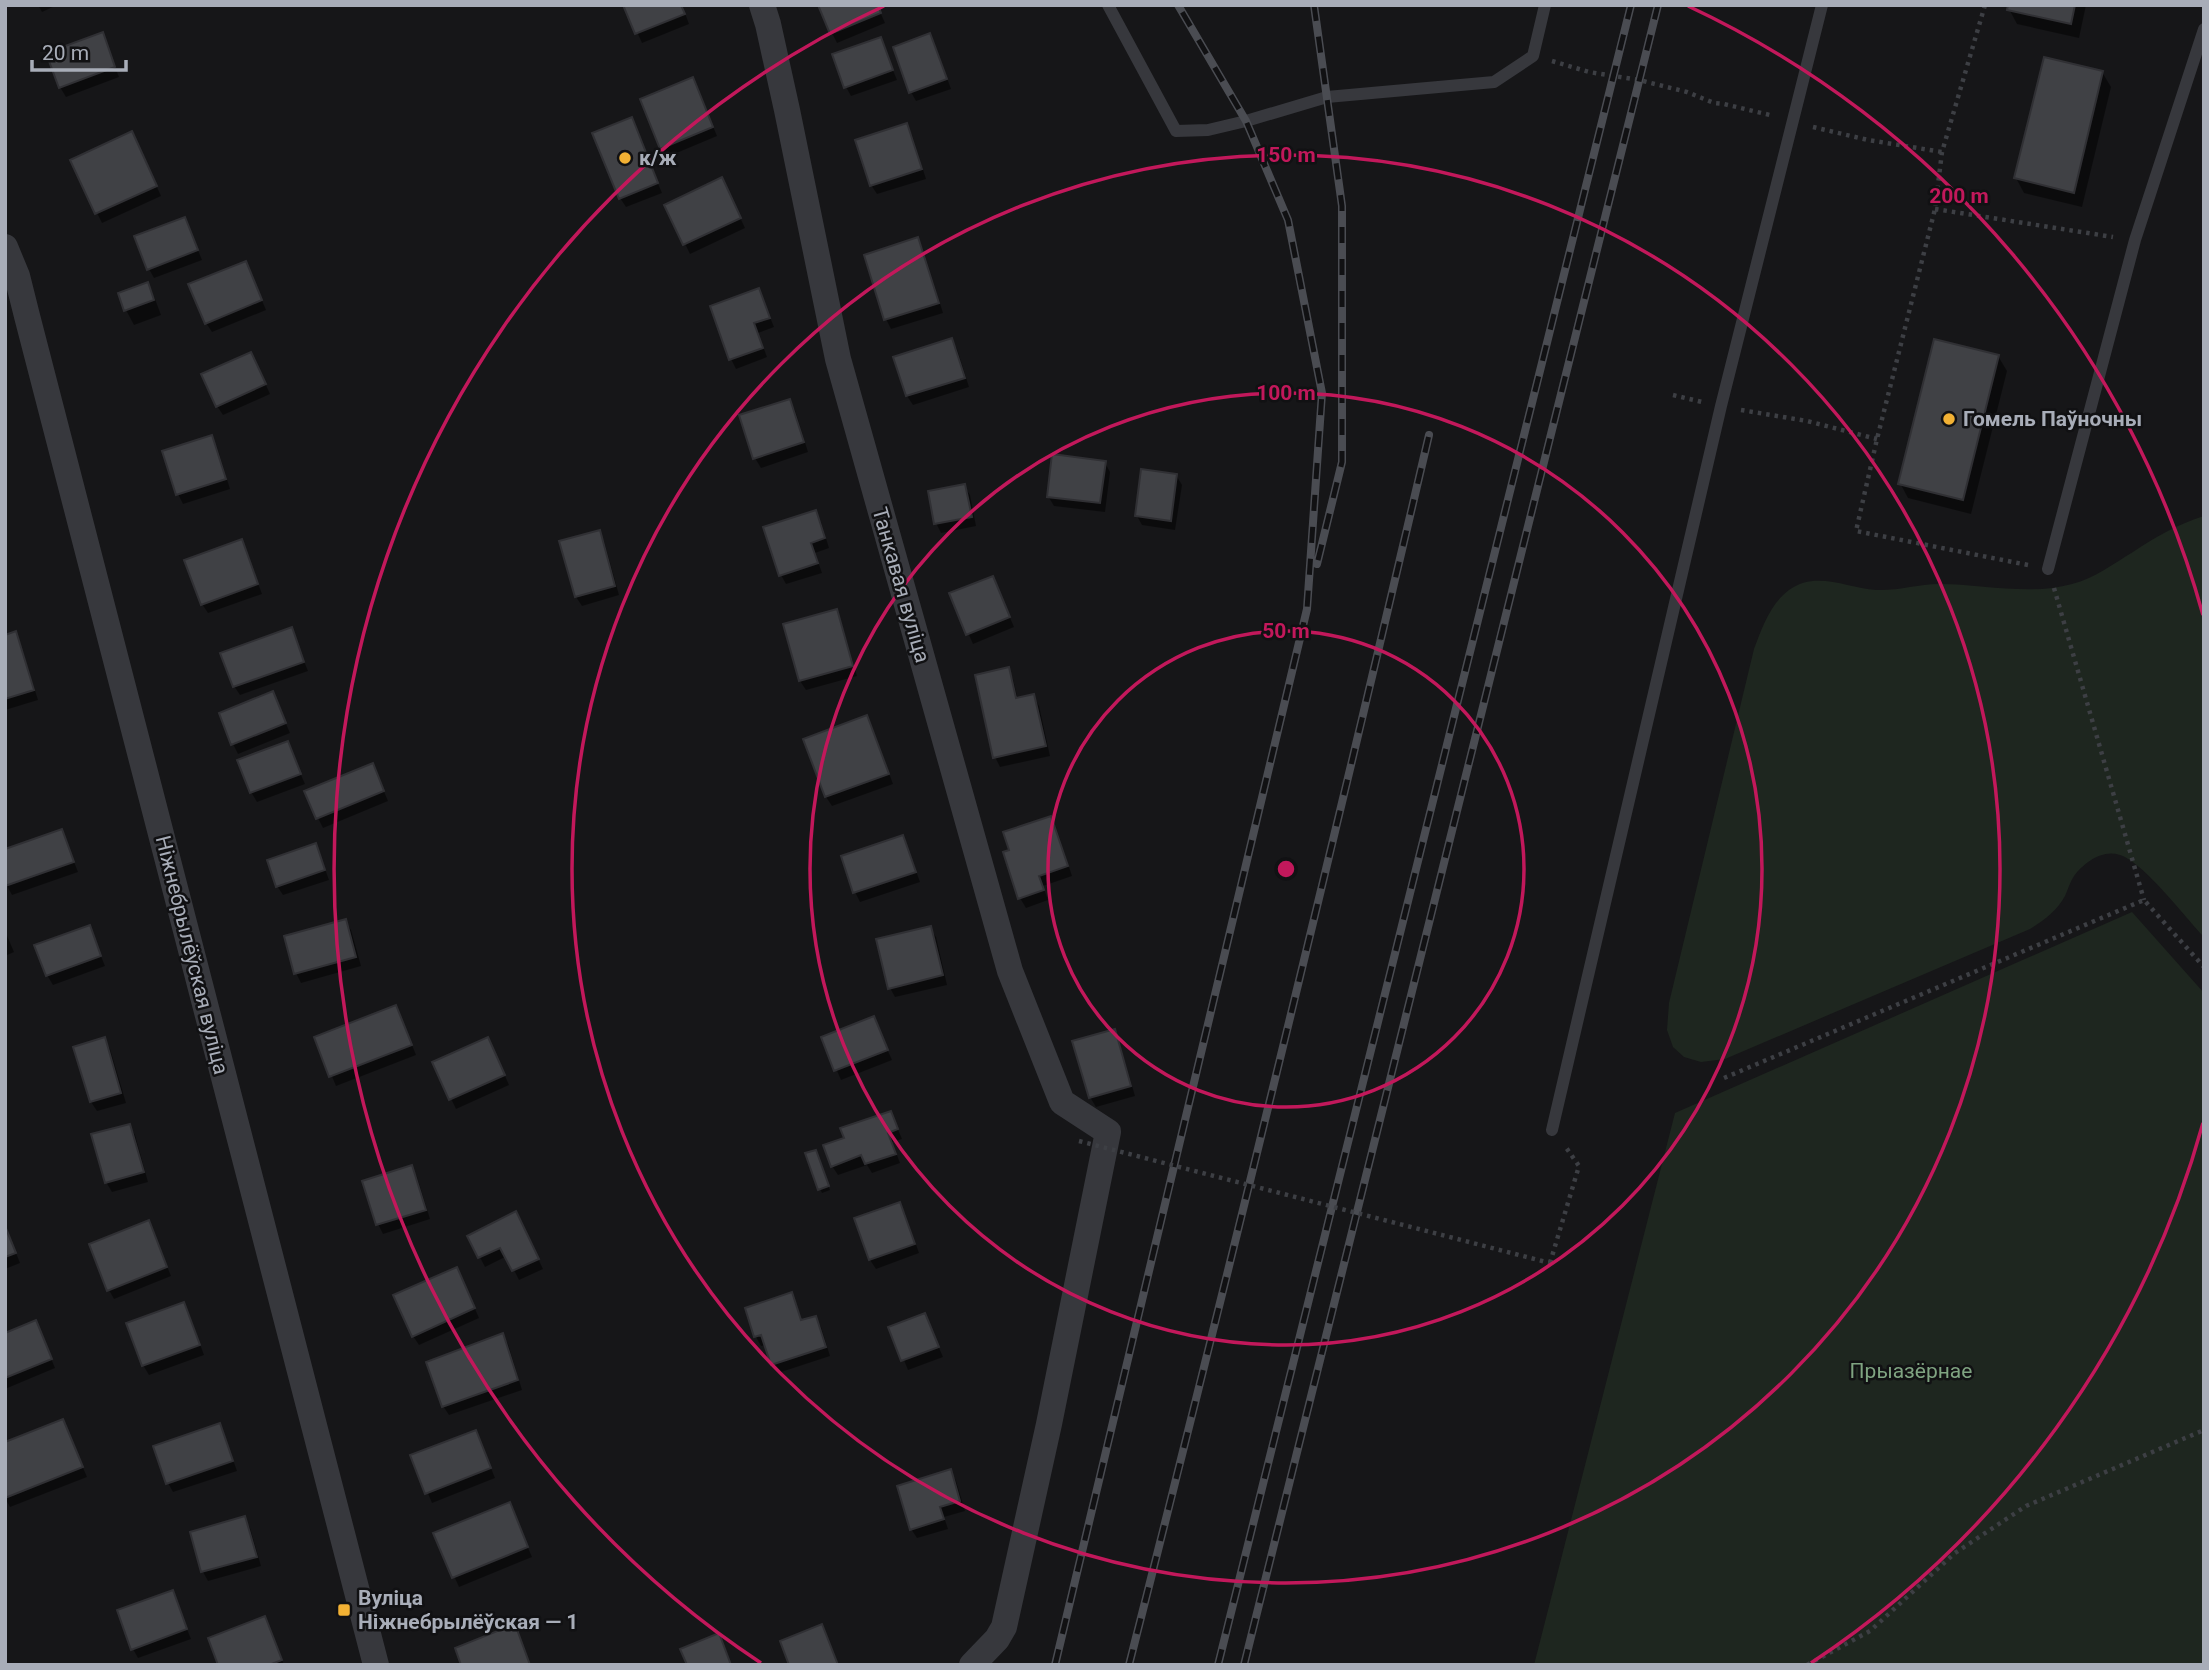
<svg xmlns="http://www.w3.org/2000/svg" width="2209" height="1670" viewBox="0 0 2209 1670" font-family="Roboto,sans-serif">
<style>
.green{fill:#1e261f}
.shadow{fill:#0007}
.building{fill:#404145;stroke:#303034;stroke-width:2}
.lines{fill:none;stroke-linecap:round;stroke-linejoin:round}
.path{stroke:#3d3f44;stroke-width:4.5;stroke-dasharray:3.5 5;stroke-linecap:butt}
.service{stroke:#37383d;stroke-width:12}
.minor{stroke:#37383d;stroke-width:26}
.rail-casing{stroke:#4a4c52;stroke-width:8}
.rail{stroke:#111113;stroke-width:5;stroke-dasharray:16;stroke-linecap:butt}
.path-bridge{stroke:#3d3f44;stroke-width:4.5;stroke-dasharray:3.5 5;stroke-linecap:butt}
.ring{fill:none;stroke:#c2185b;stroke-width:3.5}
.poi-dot{fill:#f2b134;stroke:#111113;stroke-width:2.5}
.labels{text-anchor:middle;dominant-baseline:central;stroke-width:5;stroke-linejoin:round;paint-order:stroke}
.poi-label{font-size:21px;font-weight:bold;fill:#a8adb8;stroke:#111113;text-anchor:start}
.street-label{font-size:21px;fill:#a8adb8;stroke:#111113}
.park-label{font-size:21px;fill:#7fa381;stroke:#111113}
.centre{fill:#c2185b;stroke:#111113;stroke-width:3.5}
.ring-label{font-size:21px;text-anchor:middle;font-weight:bold;fill:#c2185b;stroke:#111113;stroke-width:5;stroke-linejoin:round;paint-order:stroke}
</style>
<rect width="100%" height="100%" fill="#161618"/>
<!-- green -->
<path class="green" d="M2204,516V937C2186,918 2143,862 2120,855C2102,849 2084,863 2074,876C2070,882 2068,889 2065,896C2057,911 2044,920 2030,929L1725,1059L1701,1062L1684,1057L1673,1047L1667,1030L1669,1003L1754,649C1762,628 1770,604 1789,590C1816,570 1847,588 1876,590C1898,591 1918,584 1939,584C1982,584 2030,596 2072,584C2095,578 2113,564 2133,552C2155,537 2178,524 2204,516Z
M2132,912L2204,993V1665H1534L1675,1113Z"/>
<!-- shadow -->
<path class="shadow" d="M38,5H57L42,12Z
M625,5H682L689,24L642,43Z
M877,5L885,23L837,43L832,33Z
M2010,5H2086L2079,38L2017,24L2009,9Z
M102,34L119,77L66,97L60,87Z
M930,35L935,45L951,89L916,101L911,92Z
M880,39L897,80L851,96L846,87Z
M2102,72L2111,87L2082,207L2024,193L2016,178Z
M697,88L717,136L667,157L662,148Z
M631,120L662,193L626,207L620,198Z
M907,125L912,135L926,179L877,194L871,185Z
M137,143L161,196L102,223L97,213Z
M726,188L745,228L690,254L666,205Z
M189,228L202,260L154,278L149,269Z
M918,239L923,249L943,313L891,329L886,319L866,256Z
M250,272L266,310L212,332L206,323Z
M147,285L155,299L161,315L134,325L126,310Z
M759,290L774,327L758,333L767,357L736,369L731,359Z
M952,340L957,349L969,387L913,405L907,396L895,358Z
M1998,356L2007,371L1971,514L1908,498L1900,483Z
M256,363L270,394L223,415L217,406Z
M789,401L795,410L808,452L761,468L755,458Z
M211,437L217,447L230,489L183,504L178,494Z
M1105,463L1110,472L1105,512L1054,506L1048,496Z
M1176,475L1182,485L1175,530L1142,525L1137,516Z
M964,486L970,495L976,526L941,533L936,523Z
M815,512L821,522L829,548L815,553L822,573L786,584L781,575Z
M599,532L604,541L619,595L582,606L576,597Z
M241,541L246,551L262,594L208,613L202,604Z
M993,578L1014,627L973,644L951,594Z
M836,611L841,621L857,676L806,690L800,681L785,625Z
M291,629L308,671L240,695L234,686Z
M15,634L20,643L38,700L5,710V637Z
M1008,669L1013,679L1018,700L1033,696L1039,706L1050,756L1000,767L995,757Z
M273,694L290,733L238,754L233,744Z
M866,717L872,727L893,784L832,806L826,797L805,740Z
M287,743L305,784L257,802L251,792Z
M377,775L388,801L323,828L318,818Z
M1050,818L1056,827L1072,876L1043,886L1048,900L1026,908L1020,898L1012,851Z
M62,831L78,872L12,895L5,882Z
M902,837L907,846L920,882L860,902L855,892L843,857Z
M315,845L320,855L329,880L283,895L277,886Z
M345,921L351,930L361,966L301,983L296,973Z
M89,927L105,966L53,985L47,975Z
M930,928L936,937L947,985L895,997L890,988Z
M5,931L14,952L5,956Z
M401,1017L416,1055L336,1086L316,1038Z
M873,1018L892,1060L841,1080L823,1038Z
M1114,1031L1119,1041L1135,1096L1096,1107L1090,1097Z
M104,1039L110,1049L126,1103L97,1111L91,1102Z
M493,1048L509,1085L456,1109L434,1063Z
M891,1113L902,1139L892,1142L900,1163L872,1173L867,1165L838,1175L832,1166L846,1139Z
M130,1126L135,1135L148,1182L112,1192L106,1182Z
M817,1156L830,1190L822,1193L820,1189Z
M412,1167L417,1177L430,1219L383,1234L378,1224Z
M900,1204L905,1213L919,1253L876,1269L870,1260L856,1219Z
M521,1223L543,1269L519,1280L507,1256L485,1267L469,1236Z
M5,1225L20,1263L5,1269Z
M153,1232L171,1276L114,1299L109,1290Z
M462,1279L479,1318L419,1345L413,1336Z
M791,1294L802,1322L815,1318L821,1327L830,1356L778,1373L766,1345L761,1346L756,1337L747,1309Z
M183,1304L189,1314L204,1355L149,1375L143,1365Z
M925,1315L943,1357L908,1370L891,1328Z
M40,1332L55,1368L5,1389V1335Z
M502,1335L508,1344L522,1390L449,1415L443,1406Z
M63,1421L87,1477L10,1507L5,1498V1444Z
M219,1425L224,1434L237,1471L173,1492L168,1483Z
M480,1441L495,1478L432,1503L412,1456Z
M950,1471L956,1481L965,1511L944,1517L948,1529L917,1538L911,1529Z
M509,1504L532,1557L459,1587L435,1534Z
M244,1518L250,1528L261,1566L208,1581L203,1572L192,1534Z
M172,1592L191,1639L138,1658L133,1649Z
M265,1618L284,1665H220Z"/>
<!-- building -->
<path class="building" d="M623,5H681L685,14L635,34Z
M818,5H878L881,13L830,34Z
M2008,5H2075L2071,24L2007,10Z
M103,32L115,67L59,88L46,53Z
M930,33L947,79L909,93L893,47Z
M881,37L893,70L844,88L832,54Z
M2044,57L2103,71L2074,193L2014,178Z
M693,77L713,127L660,149L640,99Z
M632,117L658,183L619,199L592,133Z
M907,123L922,169L870,186L855,140Z
M132,131L157,186L95,214L70,160Z
M722,177L741,218L683,245L664,205Z
M185,217L198,250L147,270L134,236Z
M918,237L939,303L884,320L864,255Z
M246,261L262,300L205,324L188,284Z
M148,282L154,300L124,311L118,293Z
M759,288L770,318L754,323L763,348L729,360L710,306Z
M952,338L965,378L906,396L893,357Z
M1934,339L1999,355L1963,500L1898,484Z
M251,352L266,384L216,407L201,374Z
M790,399L804,442L753,459L739,415Z
M212,435L226,479L176,495L162,451Z
M1052,454L1106,461L1100,503L1047,497Z
M1141,469L1177,474L1171,521L1135,516Z
M965,484L972,517L934,524L928,491Z
M816,510L825,538L811,543L818,563L779,576L763,527Z
M600,530L615,586L575,597L559,541Z
M242,539L258,584L201,605L184,560Z
M993,576L1010,617L966,635L949,593Z
M837,609L853,666L799,681L783,624Z
M292,627L304,662L233,687L220,653Z
M16,631L34,690L5,699V635Z
M1009,667L1016,698L1034,694L1046,746L993,758L975,675Z
M273,691L286,723L231,745L219,713Z
M867,715L889,774L825,797L803,739Z
M288,741L301,774L250,793L237,760Z
M373,763L384,791L316,819L304,791Z
M1051,816L1068,866L1039,876L1044,890L1018,899L1003,852L1009,850L1003,832Z
M62,829L74,862L5,886V849Z
M903,835L916,872L853,893L841,856Z
M316,843L325,870L276,887L267,860Z
M346,919L356,957L294,974L284,936Z
M90,925L101,956L46,976L34,945Z
M931,926L943,975L888,989L876,939Z
M396,1005L412,1045L329,1077L314,1037Z
M874,1016L888,1050L834,1071L821,1037Z
M1115,1029L1131,1086L1089,1098L1072,1041Z
M105,1037L121,1093L90,1102L73,1047Z
M488,1037L505,1075L449,1100L432,1062Z
M891,1111L898,1129L888,1133L896,1154L865,1164L861,1155L831,1167L823,1145L844,1138L840,1128Z
M130,1124L144,1172L105,1183L91,1134Z
M816,1150L829,1186L818,1190L805,1153Z
M412,1165L426,1210L376,1225L362,1181Z
M900,1202L915,1244L869,1260L854,1218Z
M516,1211L539,1259L512,1271L500,1248L478,1258L467,1236Z
M149,1220L167,1267L107,1291L89,1244Z
M5,1226L16,1253L5,1257Z
M457,1267L475,1308L412,1337L393,1295Z
M792,1292L801,1320L816,1316L826,1347L771,1365L761,1335L754,1337L745,1308Z
M184,1302L200,1345L142,1366L126,1323Z
M925,1313L939,1347L901,1361L888,1327Z
M36,1320L52,1359L5,1378V1333Z
M503,1333L518,1380L442,1407L426,1362Z
M63,1419L83,1467L5,1498V1442Z
M220,1423L233,1461L166,1484L153,1446Z
M476,1430L491,1468L425,1494L410,1455Z
M951,1469L960,1501L940,1507L944,1519L910,1530L897,1486Z
M510,1502L528,1547L452,1578L433,1533Z
M245,1516L257,1557L201,1572L190,1532Z
M173,1590L187,1629L131,1650L117,1610Z
M265,1616L282,1660L269,1665H218L208,1638Z
M515,1624L530,1665H461L455,1648Z
M822,1624L838,1665H789L780,1641Z
M719,1633L731,1665H687L680,1649Z"/>
<g class="lines">
<!-- path -->
<path class="path" d="M1985,5L1942,152L1935,209L1877,439L1856,531L2028,565
M1552,61L1589,72L1639,80L1687,92L1714,103L1724,104L1774,116
M1813,127L1868,140L1942,152
M1935,209L2113,237
M1673,395L1702,402
M1741,410L1807,421L1877,439
M2054,588L2144,900
M1724,1078L2144,900L2204,967
M1550,1263L1579,1166L1565,1146
M1807,1665L1870,1631L1955,1553L2026,1506L2204,1430"/>
<!-- service -->
<path class="service" d="M1108,5L1176,131L1208,130L1246,121L1327,97L1494,82L1533,56L1545,5
M2048,569L2135,240L2204,29
M1552,1130L1721,406L1822,5"/>
<!-- minor -->
<path class="minor" d="M762,5L768,24L787,110L838,359L1010,971L1062,1102L1108,1132L1049,1424L1004,1627L997,1639L972,1665
M5,247L17,276L27,316L376,1665"/>
<defs>
<path id="rail" d="M1314,5L1342,206V462L1317,564
M1055,1665L1307,609L1322,393L1288,220L1246,121L1178,5
M1129,1665C1233,1256 1333,846 1429,435
M1218,1665L1631,5
M1244,1665L1658,5"/>
</defs>
<!-- rail casing -->
<use href="#rail" class="rail-casing"/>
<!-- rail -->
<use href="#rail" class="rail"/>
<!-- path-bridge -->
<path class="path-bridge" d="M1079,1141L1550,1263"/>
</g>
<!-- distance rings -->
<g class="ring">
<circle cx="1286" cy="869" r="238"/>
<circle cx="1286" cy="869" r="476"/>
<circle cx="1286" cy="869" r="714"/>
<path d="M2203 1123A952 952 0 0 1 1811 1663M761 1663A952 952 0 0 1 884 6M1688 6A952 952 0 0 1 2203 615"/>
</g>
<!-- markers -->
<g class="poi-dot">
<circle cx="625" cy="158" r="7"/>
<circle cx="1949" cy="419" r="7"/>
<rect x="337" y="1603" width="14" height="14" rx="3.5"/>
</g>
<g class="labels">
<!-- poi labels -->
<g class="poi-label">
<text x="639" y="158">к/ж</text>
<text x="1963" y="419">Гомель Паўночны</text>
<text x="358" y="1598">Вуліца<tspan x="358" dy="24">Ніжнебрылёўская — 1</tspan></text>
</g>
<!-- street labels -->
<g class="street-label">
<text transform="translate(901 585) rotate(74)">Танкавая вуліца</text>
<text transform="translate(192 955) rotate(76)">Ніжнебрылёўская вуліца</text>
</g>
<!-- park labels -->
<g class="park-label">
<text x="1911" y="1371">Прыазёрнае</text>
</g>
</g>
<circle cx="1286" cy="869" r="10" class="centre"/>
<g class="ring-label">
<text x="1286" y="162">150 m</text>
<text x="1959" y="203">200 m</text>
<text x="1286" y="400">100 m</text>
<text x="1286" y="638">50 m</text>
</g>
<!-- border -->
<rect width="2209" height="1670" fill="none" stroke="#a8adb8" stroke-width="14"/>
<!-- scale -->
<path d="M32 60v10h94v-10" fill="none" stroke="#a8adb8" stroke-width="3.5"/>
<text x="42" y="60" font-size="21" fill="#a8adb8" stroke="#111113" stroke-width="5" paint-order="stroke">20 m</text>
</svg>
